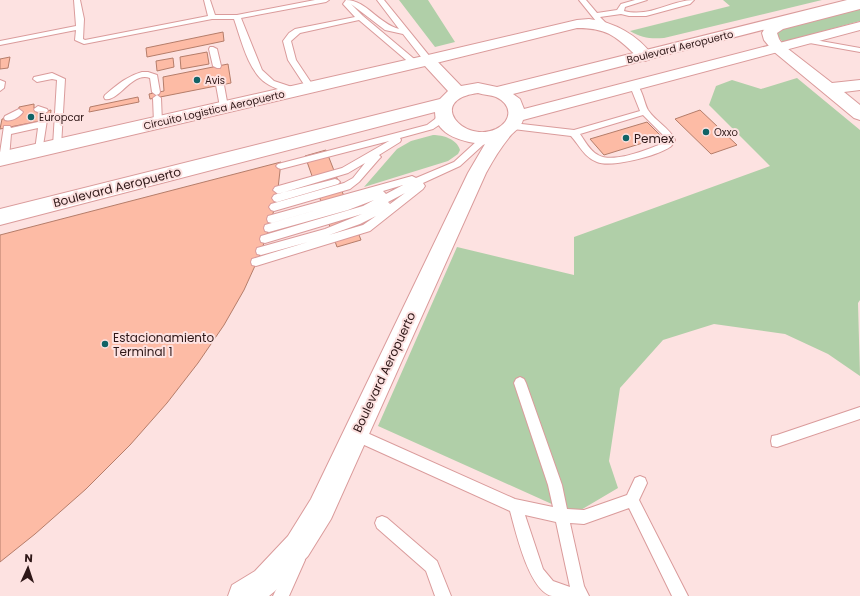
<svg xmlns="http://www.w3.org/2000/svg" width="860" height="596" viewBox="0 0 860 596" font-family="Poppins,sans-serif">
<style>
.green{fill:#b0cfa8}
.building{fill:#fdbba5;stroke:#b57d6a}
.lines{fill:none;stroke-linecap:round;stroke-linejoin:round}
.service-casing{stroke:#da9b9b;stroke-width:2}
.minor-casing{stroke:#da9b9b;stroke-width:2}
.tertiary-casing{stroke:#da9b9b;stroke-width:2}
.service{fill:#fff;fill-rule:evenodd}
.minor{fill:#fff;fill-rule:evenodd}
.tertiary{fill:#fff;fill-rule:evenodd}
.poi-dot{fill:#126366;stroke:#fde2e1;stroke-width:1.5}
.labels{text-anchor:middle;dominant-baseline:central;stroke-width:4;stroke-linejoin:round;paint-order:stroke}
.far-street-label{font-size:10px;fill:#2e1717;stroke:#fde2e1}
.far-poi-label{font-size:10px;fill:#2e1717;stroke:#fde2e1;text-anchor:start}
.poi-label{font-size:12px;fill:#2e1717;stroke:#fde2e1;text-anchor:start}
.street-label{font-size:12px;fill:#2e1717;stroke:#fde2e1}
</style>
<rect width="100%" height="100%" fill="#fde2e1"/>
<!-- green -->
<path class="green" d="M399,0H428L455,42L435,47Z
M723,0H822L664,38C650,39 642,38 630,31L730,6Z
M860,9V21L783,42L778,37L777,33L781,30Z
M797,78L860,130V300L858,303L860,376L828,354L785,334L714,324L663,340L620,388L609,461L618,488L574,514L378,426L457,247L574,275V237L770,166L709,105L716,86L732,80L761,89Z
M433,135C443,135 457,139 460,150L458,154L448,161L364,187L397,149L411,141Z"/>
<!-- building -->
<path class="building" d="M223,32L224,41L147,57L146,48Z
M207,52L209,64L181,69L180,57Z
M10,57L8,68L0,69V59Z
M173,58L174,67L157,71L156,61Z
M228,64L231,83L150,99L149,94L164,91L163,77Z
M138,97L139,102L89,112L90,107Z
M34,104V108L38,107L37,113L51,110L50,119L0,129L2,119L18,116L19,107Z
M700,110L737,145L711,154L675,119Z
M647,122L662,137L604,155L590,139Z
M326,150L361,240L337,247L305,156Z
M281,162L277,197L270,226L259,257L244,290L224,325L198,363L167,403L130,445L86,489L35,534L0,562V235Z"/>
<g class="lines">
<defs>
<path id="service" d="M74,0H80L84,19L83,39L85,40L208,16L204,0H210L215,15H237L315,0H329L326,2L241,18L262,70L274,81L298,89L299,91L295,94C285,91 274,89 266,83C248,71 241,39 234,19H212L84,44L75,40L76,30L0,45V41L76,26Z
M346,0C366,0 379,24 399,29L377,0H384L431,58V62H425L403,34L385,30L351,4L363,16L419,63L418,65H412L359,20L300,33L291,41L296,60L314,87L310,90L307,89L288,60L283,41L289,33L295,29L355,17L343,4Z
M579,0H586L597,13L617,10L621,4L635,0H647L625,7L624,11C650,18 671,0 694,0L690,4L646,16H629L621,14L600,17L607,24L603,26H600Z
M804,38L860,48V52L804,42Z
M210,47H213L217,49L221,66L220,68H217L213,66L209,49Z
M142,72H148L157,75L160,92L159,94L156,95L152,92L150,78C132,71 119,102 105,99L104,97L105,95C117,85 127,76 142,72Z
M52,73L65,79L61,146L57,149L53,146L57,80L52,79L37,82L33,79L34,77Z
M0,80L5,82L4,88L0,91Z
M220,82L224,85L228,107L224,110L220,107L216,85Z
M634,83C642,86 644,103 648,110C656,122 669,127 675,140C674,142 672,146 670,147C657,156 611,168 597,162C585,158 579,145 571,136L513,129L509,126L513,123L574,130L640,111L630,86ZM643,115L664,136L666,140L664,143C648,149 614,164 598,155C590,151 585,141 580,134Z
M157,95L161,98L162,123L158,126L154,123L153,98Z
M38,106L47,109L48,111L44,114L35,111L34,109Z
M443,107L447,110L442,123L433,129L400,138L401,140L400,142L379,155L381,157L379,159L359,182L350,189L274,211L271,210L269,207L271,204L344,183L353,178L365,163L348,173L278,194L273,190L275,187L342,168L389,141L281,169L278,168L276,166L278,164L427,125L435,119L440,108Z
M19,109L23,112C20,117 11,122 5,120L4,118L5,116Z
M43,117L47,120L42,152L39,153L35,150L38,128L11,134L9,158L4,161L1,160L0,153L4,126H10L11,128L38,122L40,118Z
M492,135L496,138L495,140L483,145L460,166L423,183L425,186L423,189L370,231L256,266L252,265L251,262L252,259L308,242L261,255L257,254L256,251L257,248L325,229L362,214L265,243L261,242L260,239L261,236L363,206L374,200L348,210L269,232L265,231L264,228L265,225L364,196L272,223L268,222L267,219L268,216L412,176L416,178L454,162L477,141ZM403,185L386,194L383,191ZM405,193L390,204L388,202ZM376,216L363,225L329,235L360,224Z
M335,179L338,180L340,182L338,184L277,202L274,201L272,198L274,195L277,194Z
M520,377L524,379L526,383L562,485L567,509L584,510L627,495L635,478L640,476L645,478L647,483L639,500L688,596H672L629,508L584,524L570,523L584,586L589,596C577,596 563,596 552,596C529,591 516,532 510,511L351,439L350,434L351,429L356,428L515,499L553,507L548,485L514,383L516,379ZM525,515L556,522L570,587L553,581L543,569Z
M860,407V419L777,447L772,446L771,441L772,436L777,435Z
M382,516L387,518L437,561L451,596H435L426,571L377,528L375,523L377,518Z
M298,553L303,555L305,560L289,596H273L293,555Z"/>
<path id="minor" d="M860,1V9L783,29L777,33L779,39L783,45L832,83L860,80V90L844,92L860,105V120L854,118L773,51L764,40L762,33L765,28L773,23Z
M589,19C614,22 638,35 653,56L650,59L645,61L640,59C617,38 610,28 577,28L428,65L423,63L420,60L423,57L428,55L577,20Z"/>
<path id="tertiary" d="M847,0H860V5L513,94L520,99L524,109L860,22V30L523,120C521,127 516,130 511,135C501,147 493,160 486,173L331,519L308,556L275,591L269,596H228L232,585L255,571L288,536L311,499L468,173L485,144C466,143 435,136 435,112L0,225V209L440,99L448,91L425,66L0,166V152L428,55L433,57L461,86L478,83L497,87ZM478,93C484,95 491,95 496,97C513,105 512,121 496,129C464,144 425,100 478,93Z"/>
</defs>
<!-- service casing -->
<use href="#service" class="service-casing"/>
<!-- minor casing -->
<use href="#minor" class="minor-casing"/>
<!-- tertiary casing -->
<use href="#tertiary" class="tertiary-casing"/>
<!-- service -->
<use href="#service" class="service"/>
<!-- minor -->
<use href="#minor" class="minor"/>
<!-- tertiary -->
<use href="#tertiary" class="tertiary"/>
</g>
<!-- markers -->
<g class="poi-dot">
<circle cx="197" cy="80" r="4"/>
<circle cx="31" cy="117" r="4"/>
<circle cx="706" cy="132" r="4"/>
<circle cx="626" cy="138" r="4"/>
<circle cx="105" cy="344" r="4"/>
</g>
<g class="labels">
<!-- far-street labels -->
<g class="far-street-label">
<text transform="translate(680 47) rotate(-14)">Boulevard Aeropuerto</text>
<text transform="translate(214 110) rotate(-13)">Circuito Logistica Aeropuerto</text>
</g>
<!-- far-poi labels -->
<g class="far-poi-label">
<text x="205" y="80">Avis</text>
<text x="39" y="117">Europcar</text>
<text x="714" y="132">Oxxo</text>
</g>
<!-- poi labels -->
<g class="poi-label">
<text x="634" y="138">Pemex</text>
<text x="113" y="337">Estacionamiento<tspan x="113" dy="14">Terminal 1</tspan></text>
</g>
<!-- street labels -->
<g class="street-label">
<text transform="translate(117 187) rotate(-14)">Boulevard Aeropuerto</text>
<text transform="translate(384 372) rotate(-65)">Boulevard Aeropuerto</text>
</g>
</g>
<!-- north arrow -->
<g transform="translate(28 568) rotate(3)" stroke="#fde2e1" stroke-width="3" paint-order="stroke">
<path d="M0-3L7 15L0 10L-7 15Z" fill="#2e1717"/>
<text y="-6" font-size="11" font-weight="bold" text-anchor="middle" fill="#2e1717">N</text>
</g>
</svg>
